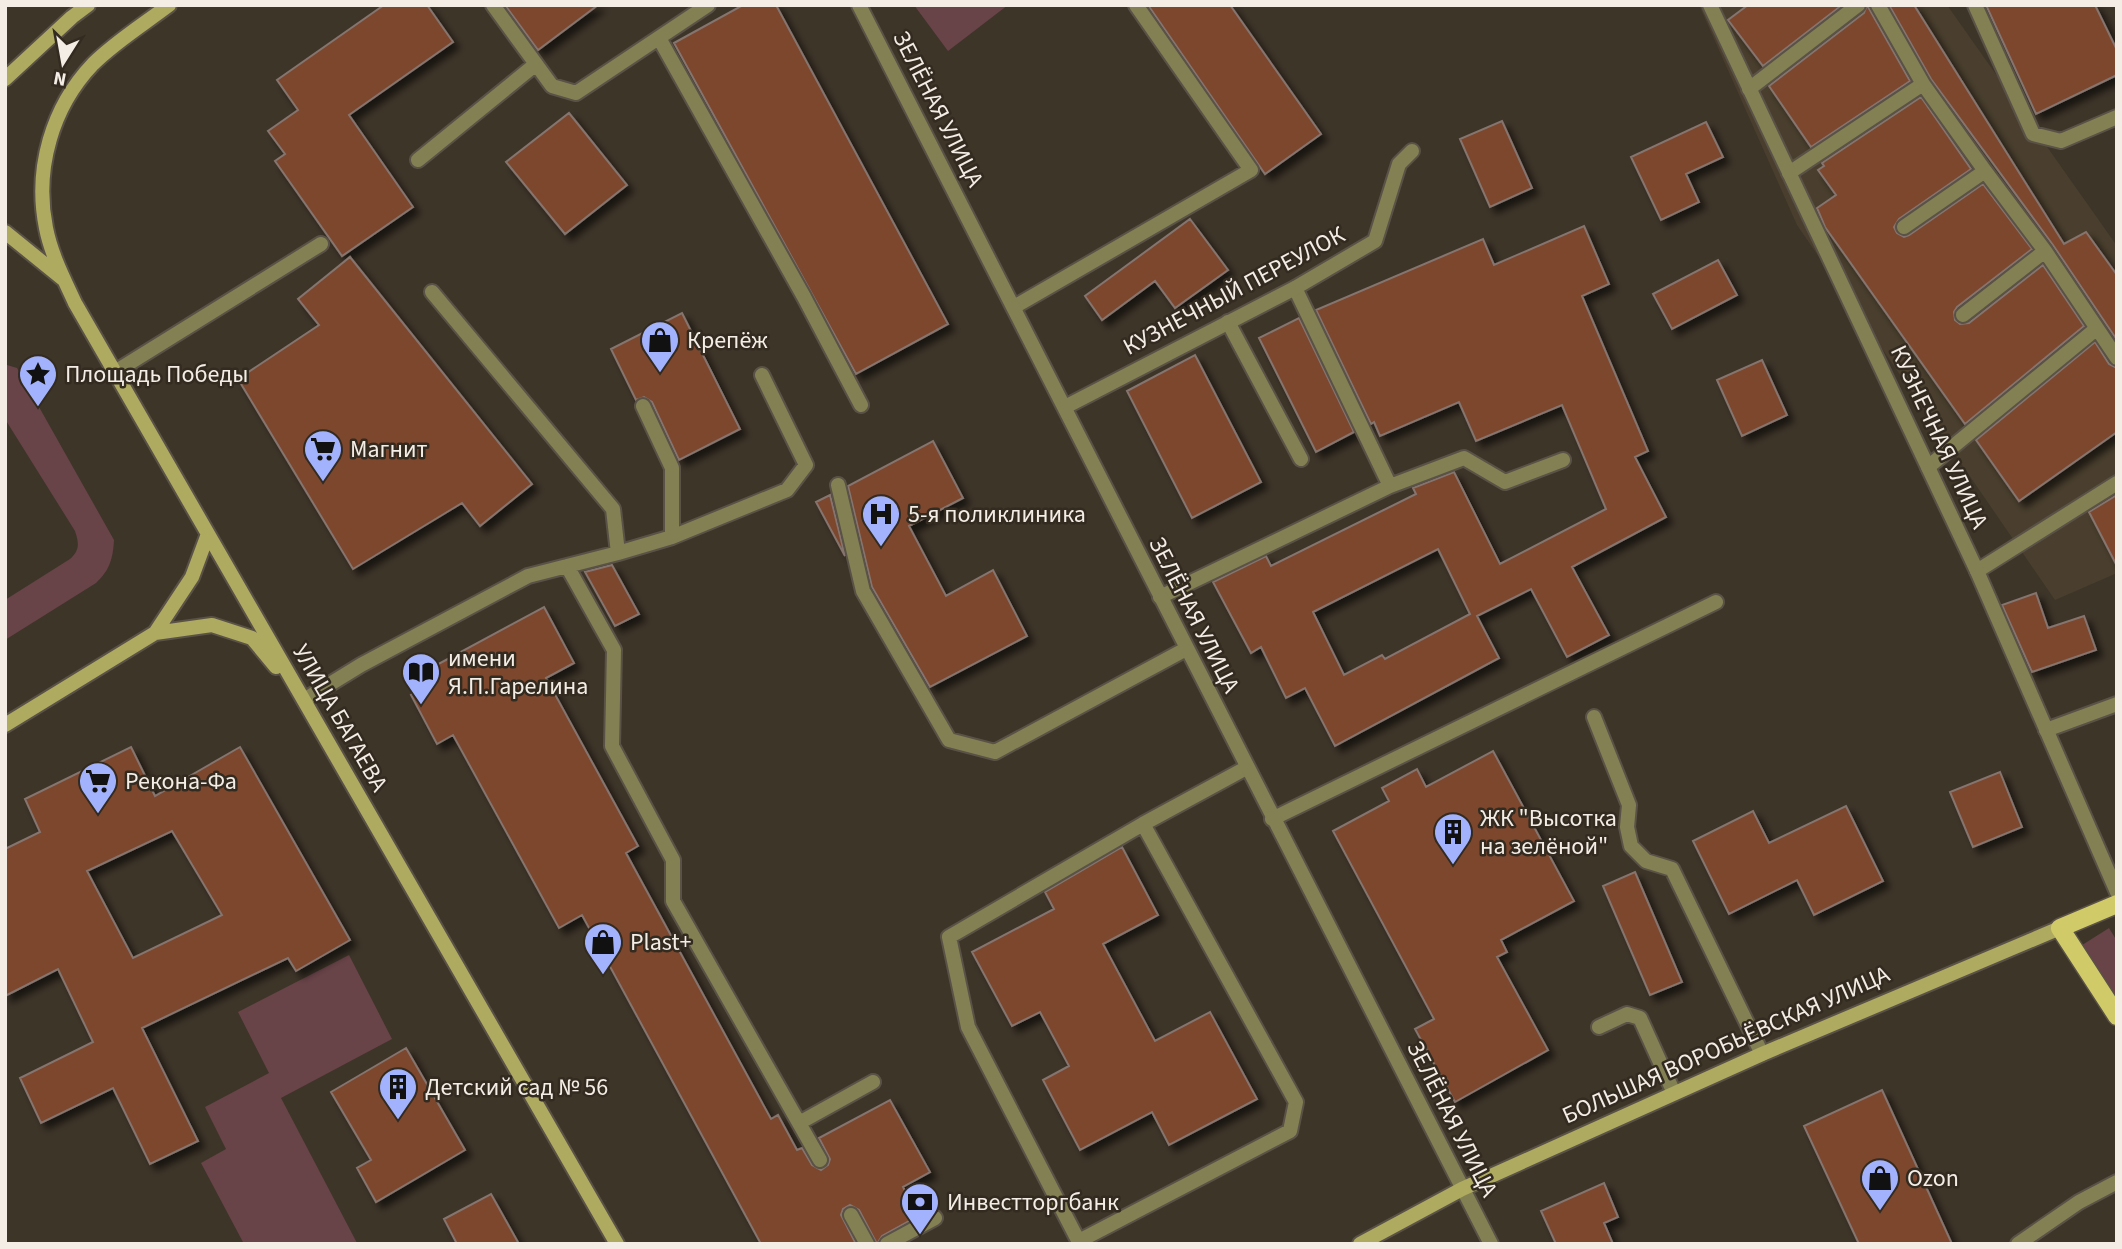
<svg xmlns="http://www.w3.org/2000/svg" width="2122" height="1249" viewBox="0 0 2122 1249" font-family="'Source Sans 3',sans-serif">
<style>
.built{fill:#4a3f2e}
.green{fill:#684348}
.building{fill:#7d462f;stroke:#85756e;stroke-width:2;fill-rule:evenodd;filter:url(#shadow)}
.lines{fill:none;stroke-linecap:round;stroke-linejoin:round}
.lane-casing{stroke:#5b5247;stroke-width:18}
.street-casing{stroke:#5b5247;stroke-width:18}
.secondary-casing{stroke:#5b5247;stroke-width:18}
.primary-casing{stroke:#5b5247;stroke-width:21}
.lane{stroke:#838153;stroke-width:14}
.street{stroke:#838153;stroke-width:14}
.secondary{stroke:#aeab60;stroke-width:14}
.primary{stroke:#d0cb68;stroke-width:18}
.labels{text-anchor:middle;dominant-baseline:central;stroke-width:5;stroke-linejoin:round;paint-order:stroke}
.street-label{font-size:24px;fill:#f3ede6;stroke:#332b20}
.poi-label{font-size:24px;fill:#f3ede6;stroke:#332b20;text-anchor:start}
</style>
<defs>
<filter id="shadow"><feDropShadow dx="6" dy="6" stdDeviation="3.5" flood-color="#0009"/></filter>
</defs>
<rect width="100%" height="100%" fill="#3e3529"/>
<!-- built -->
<path class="built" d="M1699,5H1947L2117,246V573L2055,600L1797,225Z"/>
<!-- green -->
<path class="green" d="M914,5H1008L948,51Z
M7,365L17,368L114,540C113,558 110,570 96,583L5,640V600L70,559C80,550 79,543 75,531L5,419Z
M2109,928L2117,941V1028L2068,954Z
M349,955L392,1039L281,1098L357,1243L244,1244L201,1163L226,1149L205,1107L269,1073L238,1012Z"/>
<!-- building -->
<path class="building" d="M384,5H427L453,42L349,115L413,207L342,256L275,161L285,154L268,131L298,110L277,80Z
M505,5H598L538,50Z
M743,5H776L948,324L856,374L674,43Z
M1148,5H1230L1321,134L1265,174Z
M1748,5H1842L1763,66L1728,20Z
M1867,5L1910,81L1811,147L1769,86L1864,13Z
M1889,5H1914L2064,244L2086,232L2117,275V340L2053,245L1931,79Z
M1986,5H2095L2117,50V75L2036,114Z
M1921,97L1971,169L1899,219L1894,227L1897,233L1904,237L1909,235L1983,184L2032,249L1957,307L1954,312L1955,320L1960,324L1969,323L2043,265L2084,326L1965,424L1825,227L1817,208L1836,195L1818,170L1824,166L1822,163Z
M569,113L627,185L565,234L506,162Z
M1502,121L1532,188L1490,207L1460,139Z
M1706,122L1723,157L1686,174L1699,202L1661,220L1631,157Z
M1190,219L1228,270L1175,308L1155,281L1102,320L1085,296Z
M1584,226L1609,284L1582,296L1648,451L1635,457L1666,517L1572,567L1609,635L1567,657L1531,589L1477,616L1499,658L1335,746L1305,688L1286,698L1261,647L1251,653L1213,582L1266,556L1271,566L1416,494L1413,488L1454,472L1500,564L1606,509L1562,405L1476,441L1459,402L1380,436L1374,422L1371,424L1316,310L1483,239L1494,265ZM1438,549L1470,614L1385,659L1382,655L1344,675L1313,612Z
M350,257L532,484L480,526L462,503L353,569L238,379L319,325L298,299Z
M1718,260L1737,295L1672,329L1653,294Z
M682,313L740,429L679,460L652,402L644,397L636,400L611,349Z
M1299,318L1354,432L1316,452L1259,338Z
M2095,342L2109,364L2117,368V432L2019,501L1976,440Z
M1195,355L1261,482L1192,518L1127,391Z
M1762,360L1787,415L1742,436L1717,380Z
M933,441L963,498L909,526L946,596L993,570L1027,636L930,687L872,587L848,486Z
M830,495L845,556L816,502Z
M2117,495V566L2089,512Z
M612,565L639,614L615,626L585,572Z
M2036,593L2048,628L2084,616L2096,650L2032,672L2002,605Z
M544,607L574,663L546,678L638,846L626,853L771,1119L778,1115L797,1150L802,1148L812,1165L821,1170L828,1165L830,1159L819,1138L890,1100L930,1172L903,1187L918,1216L882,1236L877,1244L859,1210L850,1205L843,1209L841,1215L856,1244H761L582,915L559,928L453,735L437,744L411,695L427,686L420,674Z
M131,747L155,796L240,747L350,940L296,971L288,958L142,1028L198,1141L150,1164L113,1088L41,1123L20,1078L93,1042L58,969L5,996V849L40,832L25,799ZM172,831L222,915L133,958L87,871Z
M1493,751L1574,901L1501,940L1507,952L1497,957L1548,1050L1455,1102L1415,1029L1434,1019L1333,831L1389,801L1382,788L1417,769L1426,787Z
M2000,772L2022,827L1973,847L1950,792Z
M1846,806L1883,881L1814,915L1797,880L1729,914L1693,841L1753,811L1769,843Z
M1122,847L1158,915L1103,944L1155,1041L1210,1012L1257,1099L1169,1145L1152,1112L1080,1150L1043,1080L1069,1066L1040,1012L1012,1026L972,952L1054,909L1045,892Z
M1635,872L1682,982L1650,995L1603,886Z
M406,1048L465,1150L376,1202L357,1168L371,1160L331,1092Z
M1882,1090L1952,1244H1859L1804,1126Z
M1604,1183L1618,1217L1604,1223L1613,1244H1556L1541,1211Z
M491,1194L519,1244H457L444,1219Z"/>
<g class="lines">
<defs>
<path id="lane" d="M493,5L552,86L576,93L708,5
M1878,5L1923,84
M1975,5L2033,134L2061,141L2117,117
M659,38L804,297L861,405
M1749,89L1858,5
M418,160L536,64
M1789,173L1923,84L1985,171
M1904,227L1985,171L2045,251
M1295,288L1390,486
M432,292L613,509L618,553
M1014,307L1251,170L1136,5
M1963,315L2045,251L2117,358
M1228,322L1301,459
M115,372L321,244
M1928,467L2096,329
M838,485L863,591L949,740L995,752L1186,649
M672,537L787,490L806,465L762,375
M567,566L614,650L612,746L673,860V901L820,1160
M1977,571L2117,483
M1160,597L1390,486L1464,458L1505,482L1563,460
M304,700L361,665L528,576L618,553L672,537V468L643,406
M1594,717L1629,805L1627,827L1631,846L1646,861L1672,869L1762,1054
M2046,730L2117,704
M1272,819L1716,602
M1599,1027L1627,1014L1640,1018L1674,1093
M799,1123L873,1082
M851,1215L867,1244
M1079,1241L1290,1131L1296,1102L1143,824
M887,1244L935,1218
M1080,1244L968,1027L949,937L1143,824L1246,768
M2018,1244L2079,1202L2117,1182"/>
<path id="street" d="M859,5L1491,1244
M1710,5L1977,571L2117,892
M1065,407L1295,288L1375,241L1399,164L1412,151"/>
<path id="secondary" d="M169,5C144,24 115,42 93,64C52,107 34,169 46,228C51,254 64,279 75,303L617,1244
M5,79L72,17L88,5
M5,232L63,279
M155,633L212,625L252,638L276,667
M5,725L155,633L192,577L208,534
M1360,1244L1462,1189L1762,1054L2060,928"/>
<path id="primary" d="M2117,904L2060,928L2117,1016"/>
</defs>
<!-- lane casing -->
<use href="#lane" class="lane-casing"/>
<!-- street casing -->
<use href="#street" class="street-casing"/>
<!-- secondary casing -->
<use href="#secondary" class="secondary-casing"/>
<!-- primary casing -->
<use href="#primary" class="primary-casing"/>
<!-- lane -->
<use href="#lane" class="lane"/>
<!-- street -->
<use href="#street" class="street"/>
<!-- secondary -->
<use href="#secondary" class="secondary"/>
<!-- primary -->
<use href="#primary" class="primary"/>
</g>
<!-- icons -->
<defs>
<symbol id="shop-pin" viewBox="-11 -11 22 30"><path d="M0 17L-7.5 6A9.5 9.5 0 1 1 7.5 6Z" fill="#a3b2fd" stroke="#332b20"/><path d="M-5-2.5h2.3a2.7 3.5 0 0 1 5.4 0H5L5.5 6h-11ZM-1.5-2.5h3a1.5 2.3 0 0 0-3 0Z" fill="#111"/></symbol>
<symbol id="sight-pin" viewBox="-11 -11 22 30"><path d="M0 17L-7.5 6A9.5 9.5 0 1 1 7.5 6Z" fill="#a3b2fd" stroke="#332b20"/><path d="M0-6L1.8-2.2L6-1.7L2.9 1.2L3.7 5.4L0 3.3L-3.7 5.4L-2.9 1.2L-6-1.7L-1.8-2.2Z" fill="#111"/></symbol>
<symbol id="supermarket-pin" viewBox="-11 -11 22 30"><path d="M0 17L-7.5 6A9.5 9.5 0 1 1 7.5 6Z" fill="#a3b2fd" stroke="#332b20"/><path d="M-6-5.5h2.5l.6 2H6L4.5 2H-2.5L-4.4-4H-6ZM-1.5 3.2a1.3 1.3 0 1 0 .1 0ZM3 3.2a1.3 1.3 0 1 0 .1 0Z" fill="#111"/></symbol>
<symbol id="hospital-pin" viewBox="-11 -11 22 30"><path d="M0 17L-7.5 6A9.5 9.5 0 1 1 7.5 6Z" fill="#a3b2fd" stroke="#332b20"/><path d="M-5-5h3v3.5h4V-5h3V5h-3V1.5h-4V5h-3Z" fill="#111"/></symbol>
<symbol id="library-pin" viewBox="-11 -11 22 30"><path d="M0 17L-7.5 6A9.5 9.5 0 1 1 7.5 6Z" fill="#a3b2fd" stroke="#332b20"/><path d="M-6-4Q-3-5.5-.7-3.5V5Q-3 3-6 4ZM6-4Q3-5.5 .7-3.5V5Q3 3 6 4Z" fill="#111"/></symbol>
<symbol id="building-pin" viewBox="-11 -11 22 30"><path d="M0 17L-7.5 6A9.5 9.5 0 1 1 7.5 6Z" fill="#a3b2fd" stroke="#332b20"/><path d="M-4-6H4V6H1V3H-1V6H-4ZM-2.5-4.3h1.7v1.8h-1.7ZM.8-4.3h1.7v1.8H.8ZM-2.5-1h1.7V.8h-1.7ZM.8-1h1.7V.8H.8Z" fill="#111"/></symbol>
<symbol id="bank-pin" viewBox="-11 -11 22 30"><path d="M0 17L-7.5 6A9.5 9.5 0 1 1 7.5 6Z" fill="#a3b2fd" stroke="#332b20"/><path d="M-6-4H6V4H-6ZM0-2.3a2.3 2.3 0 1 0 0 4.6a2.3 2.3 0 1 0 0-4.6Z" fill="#111"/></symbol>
</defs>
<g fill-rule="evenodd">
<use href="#shop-pin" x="638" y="318" width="44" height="60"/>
<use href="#sight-pin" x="16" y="352" width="44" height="60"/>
<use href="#supermarket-pin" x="301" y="427" width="44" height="60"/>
<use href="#hospital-pin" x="859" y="492" width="44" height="60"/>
<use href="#library-pin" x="399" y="650" width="44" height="60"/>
<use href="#supermarket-pin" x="76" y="759" width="44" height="60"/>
<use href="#building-pin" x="1431" y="810" width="44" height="60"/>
<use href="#shop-pin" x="581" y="920" width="44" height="60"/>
<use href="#building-pin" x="376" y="1065" width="44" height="60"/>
<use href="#shop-pin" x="1858" y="1156" width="44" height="60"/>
<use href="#bank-pin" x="898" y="1180" width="44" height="60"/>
</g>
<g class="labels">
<!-- street labels -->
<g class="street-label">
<text transform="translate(938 109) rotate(63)">ЗЕЛЁНАЯ УЛИЦА</text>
<text transform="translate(1234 291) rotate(-28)">КУЗНЕЧНЫЙ ПЕРЕУЛОК</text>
<text transform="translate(1939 437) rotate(65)">КУЗНЕЧНАЯ УЛИЦА</text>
<text transform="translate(1194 615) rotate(63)">ЗЕЛЁНАЯ УЛИЦА</text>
<text transform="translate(340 718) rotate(60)">УЛИЦА БАГАЕВА</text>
<text transform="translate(1726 1045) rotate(-24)">БОЛЬШАЯ ВОРОБЬЁВСКАЯ УЛИЦА</text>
<text transform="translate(1452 1119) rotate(63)">ЗЕЛЁНАЯ УЛИЦА</text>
</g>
<!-- poi labels -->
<g class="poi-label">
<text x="687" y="340">Крепёж</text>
<text x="65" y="374">Площадь Победы</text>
<text x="350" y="449">Магнит</text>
<text x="908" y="514">5-я поликлиника</text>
<text x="448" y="658">имени<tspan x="448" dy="28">Я.П.Гарелина</tspan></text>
<text x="125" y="781">Рекона-Фа</text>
<text x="1480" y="818">ЖК "Высотка<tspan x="1480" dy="28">на зелёной"</tspan></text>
<text x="630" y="942">Plast+</text>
<text x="425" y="1087">Детский сад № 56</text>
<text x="1907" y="1178">Ozon</text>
<text x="947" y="1202">Инвестторгбанк</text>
</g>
</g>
<!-- border -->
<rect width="2122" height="1249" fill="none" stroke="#f3ede6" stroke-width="14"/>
<!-- north arrow -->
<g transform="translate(63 63) rotate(191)" stroke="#332b20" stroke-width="5" paint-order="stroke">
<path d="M0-5L12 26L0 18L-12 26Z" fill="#f3ede6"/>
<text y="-10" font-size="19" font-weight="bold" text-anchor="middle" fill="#f3ede6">N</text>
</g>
</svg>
